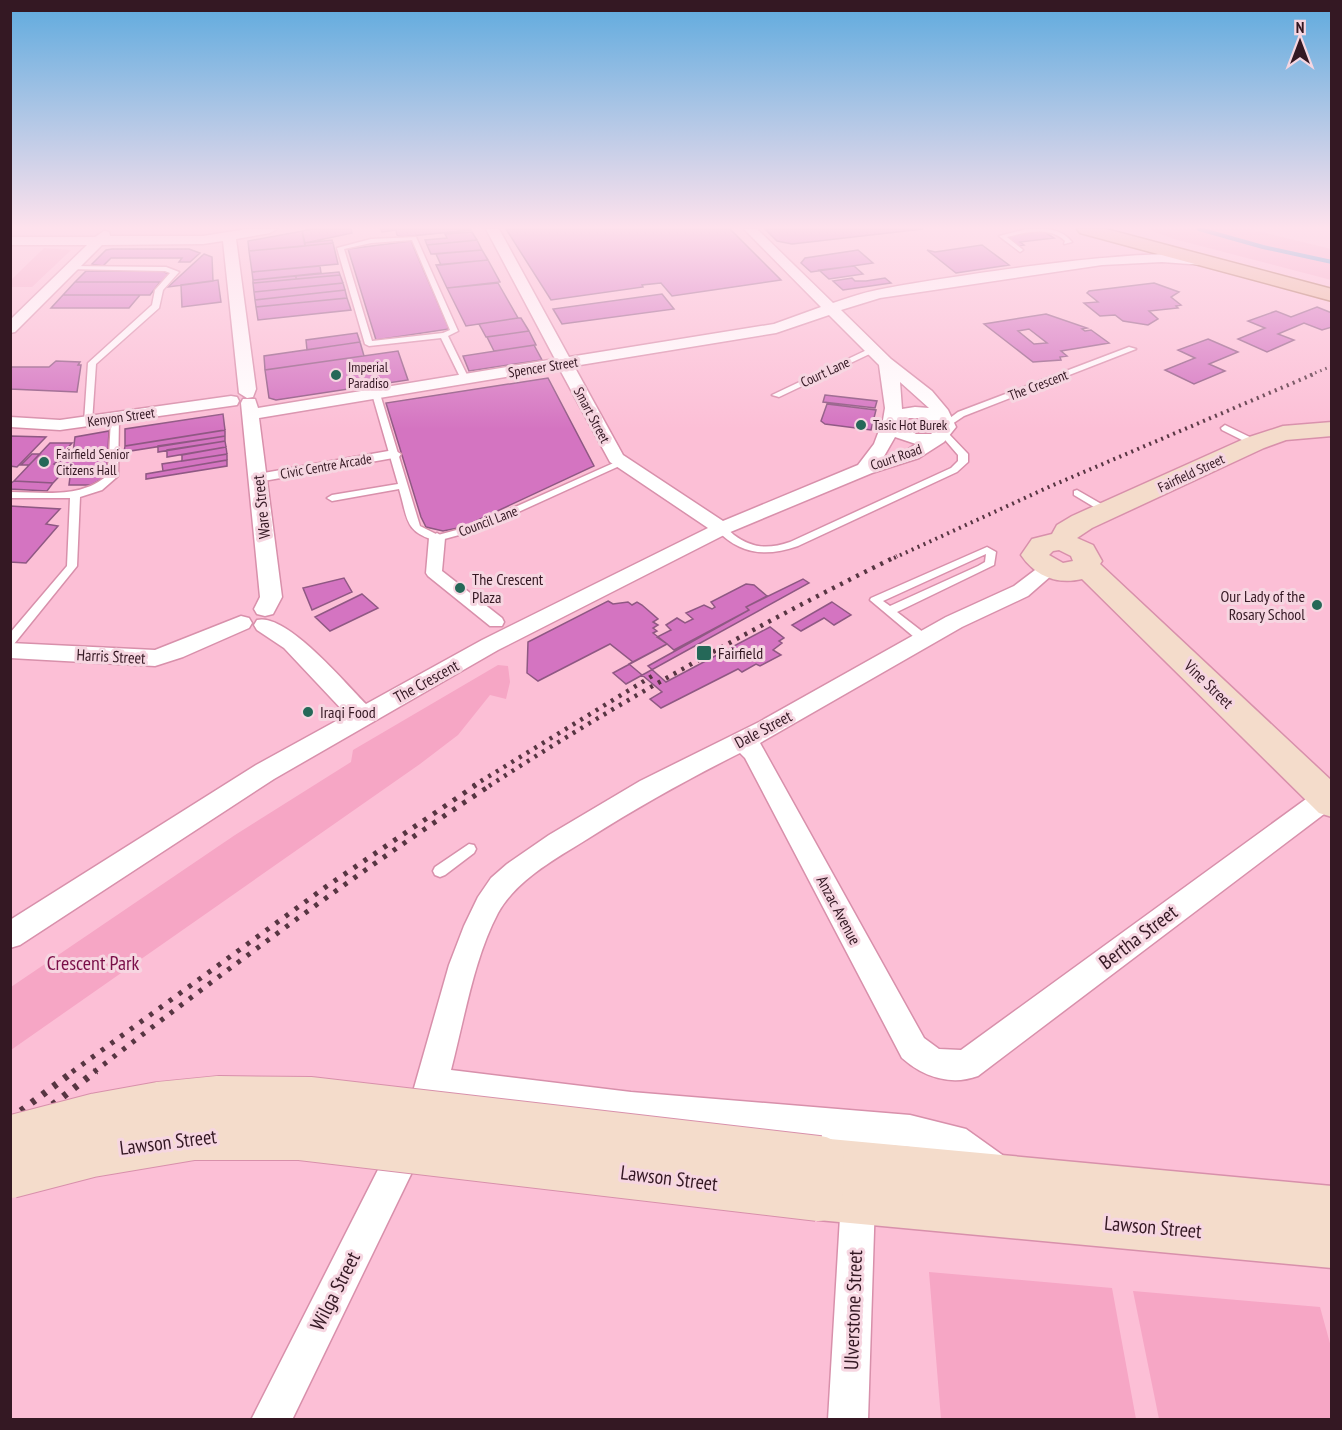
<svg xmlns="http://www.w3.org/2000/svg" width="1342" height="1430" viewBox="0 0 1342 1430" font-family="'PT Sans Narrow',sans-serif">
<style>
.green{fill:#f6a6c5}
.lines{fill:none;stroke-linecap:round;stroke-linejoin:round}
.stream{stroke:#309cd0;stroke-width:4}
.building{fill:#d474c1;stroke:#8f5883;stroke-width:1.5;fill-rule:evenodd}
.service-casing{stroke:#d890ab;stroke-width:3}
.pedestrian-casing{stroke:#d890ab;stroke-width:3}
.minor-casing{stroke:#d890ab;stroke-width:3}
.secondary-casing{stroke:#d890ab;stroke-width:3}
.primary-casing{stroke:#a16342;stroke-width:3}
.service{fill:#fff;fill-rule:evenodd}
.pedestrian{fill:#fff;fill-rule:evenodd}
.minor{fill:#fff;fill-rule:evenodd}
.secondary{fill:#f4dccb;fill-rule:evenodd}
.primary{fill:#eaba98;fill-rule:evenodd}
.rail-far4{stroke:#573542;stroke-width:3;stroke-dasharray:1.5 4;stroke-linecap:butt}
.rail-far3{stroke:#573542;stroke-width:4;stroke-dasharray:2 4.5;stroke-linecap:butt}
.rail-far2{stroke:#573542;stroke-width:4.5;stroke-dasharray:3 6;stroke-linecap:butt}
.rail-far1{stroke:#573542;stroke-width:5;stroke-dasharray:4 8;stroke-linecap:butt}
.rail{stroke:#573542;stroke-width:7;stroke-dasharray:4.5 9;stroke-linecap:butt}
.secondary-bridge-casing{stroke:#d890ab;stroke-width:52;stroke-linecap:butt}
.secondary-bridge{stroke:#f4dccb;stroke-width:50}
.poi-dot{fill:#256858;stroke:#f6d6e1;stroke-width:2}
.labels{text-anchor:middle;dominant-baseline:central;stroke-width:6;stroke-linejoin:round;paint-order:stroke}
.far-poi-label{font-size:14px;fill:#341823;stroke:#f6d6e1;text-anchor:start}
.far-street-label{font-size:14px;fill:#341823;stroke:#f6d6e1}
.street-label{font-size:16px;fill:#341823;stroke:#f6d6e1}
.poi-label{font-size:16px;fill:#341823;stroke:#f6d6e1;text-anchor:start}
.near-street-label{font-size:20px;fill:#341823;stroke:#f6d6e1}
.near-park-label{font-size:20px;fill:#7a0f48;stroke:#f6d6e1}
</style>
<rect width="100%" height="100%" fill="#fcbfd6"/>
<!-- green -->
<path class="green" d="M1147,229H1249L1331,249V280L1174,239Z
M44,248L71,250L32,287H11V280Z
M498,665L508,666L510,682L506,699L490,695L458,735L420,764L11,1050V987L235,835L351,762L353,750Z
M929,1272L1112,1288L1136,1419H941Z
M1133,1291L1320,1307L1331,1347V1419H1159Z"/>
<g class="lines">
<!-- stream -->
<path class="stream" d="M1199,229L1263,247L1332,262"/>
</g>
<!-- building -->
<path class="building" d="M312,229H351L352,233L305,243L302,231Z
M381,229H471V230L401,237L397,235L396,230L382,232Z
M506,229H730L781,280L672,296L661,283L642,285L643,287L551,300Z
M765,229H923L792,244L777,241Z
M302,231L305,246L249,251L248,241Z
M1043,231L1054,238L1020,242L1024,245L1018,246L1007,238H1009L1006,236Z
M472,232L477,240L427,245L425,240L447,238L445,234Z
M332,240L333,243L305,246V243Z
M477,240L482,250L431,254L427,245Z
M411,241L449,329L376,340L348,249Z
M333,243L338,264L252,272L249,251Z
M982,245L1009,265L956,273L927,250L935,252Z
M112,249H189L200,253L190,262H179L182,258H111L103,266L92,264L106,250Z
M482,250L488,260L441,265L436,254Z
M858,250L873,263L811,272L801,263L805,258Z
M204,254L212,257L213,281L168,287Z
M488,260L500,282L447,288L436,265Z
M320,266L321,273L253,280L252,272Z
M854,266L863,274L829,279L819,270Z
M86,271H163L170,275L161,282H75Z
M339,272L340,275L296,279V276Z
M340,275L343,283L254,292L253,283Z
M296,276V279L253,283V280Z
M852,278L855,281H866L885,278L891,283L843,290L833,281Z
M218,280L221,302L182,307L181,285Z
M75,282H160L150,295H63Z
M343,283L345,290L255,300L254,292Z
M498,283L518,318L466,326L447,288Z
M1154,283L1179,292L1171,297L1181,305L1176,306L1178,308L1149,311L1158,319L1148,325L1123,321L1115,315L1100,316L1084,303L1098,302L1087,293L1089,291Z
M345,290L347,298L256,307L255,300Z
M662,294L674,309L562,324L553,309Z
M63,295H140L129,308H51Z
M347,298L351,310L258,320L256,307Z
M1317,307L1332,313V327L1322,330L1304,323L1278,334L1294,340L1267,352L1238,339L1265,328L1248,321L1276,311L1291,317Z
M1046,314L1087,328L1082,329L1085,331L1091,330L1109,343L1061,351L1067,356L1060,357L1061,360L1033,362L984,324ZM1029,329L1047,343L1034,344L1018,331Z
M518,318H521L529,331L486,337L479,324Z
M529,331L536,345L494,351L487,337Z
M357,333L360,342L307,350L306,340Z
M1208,339L1238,352L1209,364L1225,371L1194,384L1165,370L1195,358L1178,350Z
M360,342L364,356L265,370L264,356Z
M534,345L542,360L469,371L463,356Z
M398,351L408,380L276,400L269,398L265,370Z
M56,361L80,362L78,365H81L77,392L10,389V367H49Z
M548,378L594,466L463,527L443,531L426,527L421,517L386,403Z
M825,395L877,401L875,408L823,402Z
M827,404L876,410L871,430L825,424L821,421Z
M223,414L225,430L125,446V429Z
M225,430V436L124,452L125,446Z
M109,431L107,472L104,478L91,485H69L75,437Z
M10,436L46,437L17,467L10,466Z
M225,436V441L158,452V446Z
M225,441L226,447L167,457V450Z
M50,443H72L64,452H69L54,464L57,465L61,460L72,461V463L53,483L14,481Z
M226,447L227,454L182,461V455Z
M32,454H40L29,465H21Z
M227,454V460L163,471L162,464Z
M227,460V466L146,479V474Z
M14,481L53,483L47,491L10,489V484Z
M10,506L60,509L46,524L58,526L26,563L10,562Z
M344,578L352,592L312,610L303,588Z
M803,579L809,583L626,684L613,673L667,644L674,650L749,610L746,607Z
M746,584L754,585L767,596L746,607L749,610L648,666L666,682L770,627L784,638L779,641L782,643L773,650L781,655L760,666L756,664L742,672L738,669L661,708L650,699L662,692L629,664L667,644L657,637L671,630L666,625L677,618L685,623L693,619L686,613L704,605L712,609L715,607L711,602Z
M362,594L378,608L330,631L315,617Z
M608,601L613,604L628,602L632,605L637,602L642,605L658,619L653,622L658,625L653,628L657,631L653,633L667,644L633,662L610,644L538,681L527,673L528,642Z
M832,602L851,615L834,625L824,618L801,631L792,625Z"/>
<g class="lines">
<defs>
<path id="service" d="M1027,229C1045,229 1060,227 1072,242L1064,244L1065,241C1050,226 1025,232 1007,237L1022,249L1023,250L1020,252L999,236Z
M416,237L458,331L448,336L469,379L468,381L461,379L441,338L369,346L365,344L337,248L371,239ZM412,240L450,330L443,333L372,341L344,249L371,243Z
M69,266L166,267L179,272L163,290L159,308L96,364L92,422L88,425L84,422L88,363L152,305L155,290L170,273L165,271L67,269L66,268Z
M1129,347L1136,349L964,416L949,426L942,424L958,412Z
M871,348L878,350L779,397L772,395Z
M376,391L380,394L420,526L438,535L475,525L618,461L621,460L626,463L481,529L437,541C404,532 408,519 399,489L332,501L327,498L332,495L398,484L372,394Z
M115,415L119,418L118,476L102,490L80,497L77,566L14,644L10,645V633L67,566L70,498H10V492C46,492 80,499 108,475L111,418Z
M1225,425L1258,441L1259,443L1255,446L1252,445L1222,430L1221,428Z
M944,431L947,432L968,454V462L957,472L798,546C766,557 740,555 716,529L717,527C725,526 728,530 734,535C753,549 769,549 790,542L951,468L958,461V455L940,434Z
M1077,490L1110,509L1112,511L1110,513H1104L1074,495V491Z
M987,547L996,552L994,565L897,612L928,636L930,639L928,642H920L870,600L871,598ZM986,554L985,562L978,566L890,606L883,601Z
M469,844L474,845L476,849L474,853L445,875L440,877L435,875L433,871L435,867Z"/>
<path id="pedestrian" d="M394,450L401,454L399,457L258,482L251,478L258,474Z
M437,533L445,538L442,571L502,618L504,622L502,626H490L428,576L426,573L429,538Z"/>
<path id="minor" d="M247,229H277L270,233L236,239L256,389L253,397L247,398L239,393L223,241L203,244L102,245L15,332L10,333V320L87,245H10V237H95L104,231L109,232L110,236H203Z
M486,229H499L569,357L774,324L821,307L744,229H757L833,303C848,298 862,293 877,290C920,281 1188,238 1210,261L1203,265L1162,262L1102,265L880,298L841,310L891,359L932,391L948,410L956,427L944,442L919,458L872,473L728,533L498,650L274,779L20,945L10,948V920L256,765L347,715L284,648L257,630L254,625L257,620C286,612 346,684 366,704L482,640L708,528L610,462L559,368L259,418L282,597L273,614L265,616L257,614L254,609L260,597L241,403L243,399H255L258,408L555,359ZM829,315L879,365L885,408L883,420L874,444L858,465L723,521L623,455L574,366L776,333ZM900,382L929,408L915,407L902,409ZM909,418H925L938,427L931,434H916L900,424ZM895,437L916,444L907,450L883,458Z
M231,396L237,397L239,401L237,405L60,430L10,427V417L60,420Z
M1050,562L1057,564L1060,568L1028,596L962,627L760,743L924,1038L939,1049L961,1050L1317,791L1326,788L1332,790V808L978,1076C951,1086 923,1077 902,1058L745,758L740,753C688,779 638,807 589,838C557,858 517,879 498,913C474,958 464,1020 451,1070L631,1092L910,1115L966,1129L1008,1159L1013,1171L1008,1183L996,1188L984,1183L946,1156L910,1147L631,1124L442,1100L440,1106L428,1111L416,1106L412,1095L449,965L464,926L478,897L491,878L507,864L549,835L640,781L759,722L946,617L1014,586L1043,564Z
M241,616L249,618L252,623L249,628L183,657L155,666L10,658V643L155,650Z
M399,1147L411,1152L416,1164L292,1420H251L387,1152Z
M858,1183L870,1188L875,1200L868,1420H828L841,1200L846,1188Z"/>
<path id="secondary" d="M1332,422V436L1286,440L1264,448L1092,528L1077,538L1093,545L1102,561L1100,564L1332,781V817L1319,813L1082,579C1057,585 1035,576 1021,555L1032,539L1052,534L1057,525L1072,516L1246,438L1283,426ZM1059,550L1071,556L1073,561L1063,563L1049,555L1053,551Z
M819,1138L1332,1186V1268L818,1220L801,1213L794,1196L804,1178L796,1161L802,1144Z"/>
<path id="primary" d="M1077,229H1106L1332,289V301L1080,233Z"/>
</defs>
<!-- service casing -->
<use href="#service" class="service-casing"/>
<!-- pedestrian casing -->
<use href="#pedestrian" class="pedestrian-casing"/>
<!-- minor casing -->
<use href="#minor" class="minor-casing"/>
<!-- secondary casing -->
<use href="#secondary" class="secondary-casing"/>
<!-- primary casing -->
<use href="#primary" class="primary-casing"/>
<!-- service -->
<use href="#service" class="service"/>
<!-- pedestrian -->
<use href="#pedestrian" class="pedestrian"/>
<!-- minor -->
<use href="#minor" class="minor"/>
<!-- secondary -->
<use href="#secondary" class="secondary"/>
<!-- primary -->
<use href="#primary" class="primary"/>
<!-- rail-far4 -->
<path class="rail-far4" d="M1310,375L1332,366"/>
<!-- rail-far3 -->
<path class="rail-far3" d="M894,558L1051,486L1314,374"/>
<!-- rail-far2 -->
<path class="rail-far2" d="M473,786L657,673
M489,786C620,701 757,625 897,556"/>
<!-- rail-far1 -->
<path class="rail-far1" d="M72,1072L327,886L476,785
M94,1072C223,972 354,874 491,785"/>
<!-- rail -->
<path class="rail" d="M10,1119L74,1071
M10,1138L96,1071"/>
<defs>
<path id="secondary-bridge" d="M10,1141L98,1118L159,1107L219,1101L311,1102L819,1161
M10,1173L91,1152L192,1135H299L818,1196"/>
</defs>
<!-- secondary-bridge casing -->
<use href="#secondary-bridge" class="secondary-bridge-casing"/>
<!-- secondary-bridge -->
<use href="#secondary-bridge" class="secondary-bridge"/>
</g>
<!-- sky -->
<linearGradient id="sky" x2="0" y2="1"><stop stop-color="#5eaade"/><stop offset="0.53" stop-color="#fee2ed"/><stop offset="1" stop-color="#fee2ed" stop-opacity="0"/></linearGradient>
<rect width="1342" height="429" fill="url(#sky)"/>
<!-- markers -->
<g class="poi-dot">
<circle cx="336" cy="375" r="6"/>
<circle cx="861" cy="425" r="6"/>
<circle cx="44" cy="462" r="6"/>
<circle cx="460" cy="588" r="6"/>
<circle cx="1317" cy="605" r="6"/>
<rect x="696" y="645" width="16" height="16" rx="3"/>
<circle cx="308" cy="712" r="6"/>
</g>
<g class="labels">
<!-- far-poi labels -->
<g class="far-poi-label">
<text x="348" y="367">Imperial<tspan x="348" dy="16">Paradiso</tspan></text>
<text x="873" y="425">Tasic Hot Burek</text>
<text x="56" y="454">Fairfield Senior<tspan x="56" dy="16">Citizens Hall</tspan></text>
</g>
<!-- far-street labels -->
<g class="far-street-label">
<text transform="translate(543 367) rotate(-9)">Spencer Street</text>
<text transform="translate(825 372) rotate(-25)">Court Lane</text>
<text transform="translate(1038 385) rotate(-21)">The Crescent</text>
<text transform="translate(592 415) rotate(62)">Smart Street</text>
<text transform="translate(121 417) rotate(-8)">Kenyon Street</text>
<text transform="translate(896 457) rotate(-19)">Court Road</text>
<text transform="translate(326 466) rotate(-10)">Civic Centre Arcade</text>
<text transform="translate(1191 473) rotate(-25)">Fairfield Street</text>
<text transform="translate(488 521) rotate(-21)">Council Lane</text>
</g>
<!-- street labels -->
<g class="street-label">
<text transform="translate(261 507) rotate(-96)">Ware Street</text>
<text transform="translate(111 656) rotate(3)">Harris Street</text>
<text transform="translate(426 681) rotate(-29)">The Crescent</text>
<text transform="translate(1209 684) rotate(44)">Vine Street</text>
<text transform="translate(763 729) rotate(-28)">Dale Street</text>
<text transform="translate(839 910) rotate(62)">Anzac Avenue</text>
</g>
<!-- poi labels -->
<g class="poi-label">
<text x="472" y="579">The Crescent<tspan x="472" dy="18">Plaza</tspan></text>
<text x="1305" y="596" text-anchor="end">Our Lady of the<tspan x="1305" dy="18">Rosary School</tspan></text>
<text x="718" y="653">Fairfield</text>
<text x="320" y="712">Iraqi Food</text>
</g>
<!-- near-street labels -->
<g class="near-street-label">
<text transform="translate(1138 937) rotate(-37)">Bertha Street</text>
<text transform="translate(168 1142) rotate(-7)">Lawson Street</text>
<text transform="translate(669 1178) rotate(7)">Lawson Street</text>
<text transform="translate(1153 1227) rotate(5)">Lawson Street</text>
<text transform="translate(335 1291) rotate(-63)">Wilga Street</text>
<text transform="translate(853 1310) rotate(-88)">Ulverstone Street</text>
</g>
<!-- near-park labels -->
<g class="near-park-label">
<text x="93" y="963">Crescent Park</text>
</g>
</g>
<!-- border -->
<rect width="1342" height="1430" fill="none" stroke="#341823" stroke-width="24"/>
<!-- north arrow -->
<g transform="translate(1300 42)" stroke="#f6d6e1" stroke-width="4.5" paint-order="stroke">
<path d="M0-4.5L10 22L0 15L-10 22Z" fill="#341823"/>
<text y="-9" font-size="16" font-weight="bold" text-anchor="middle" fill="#341823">N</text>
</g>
</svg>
